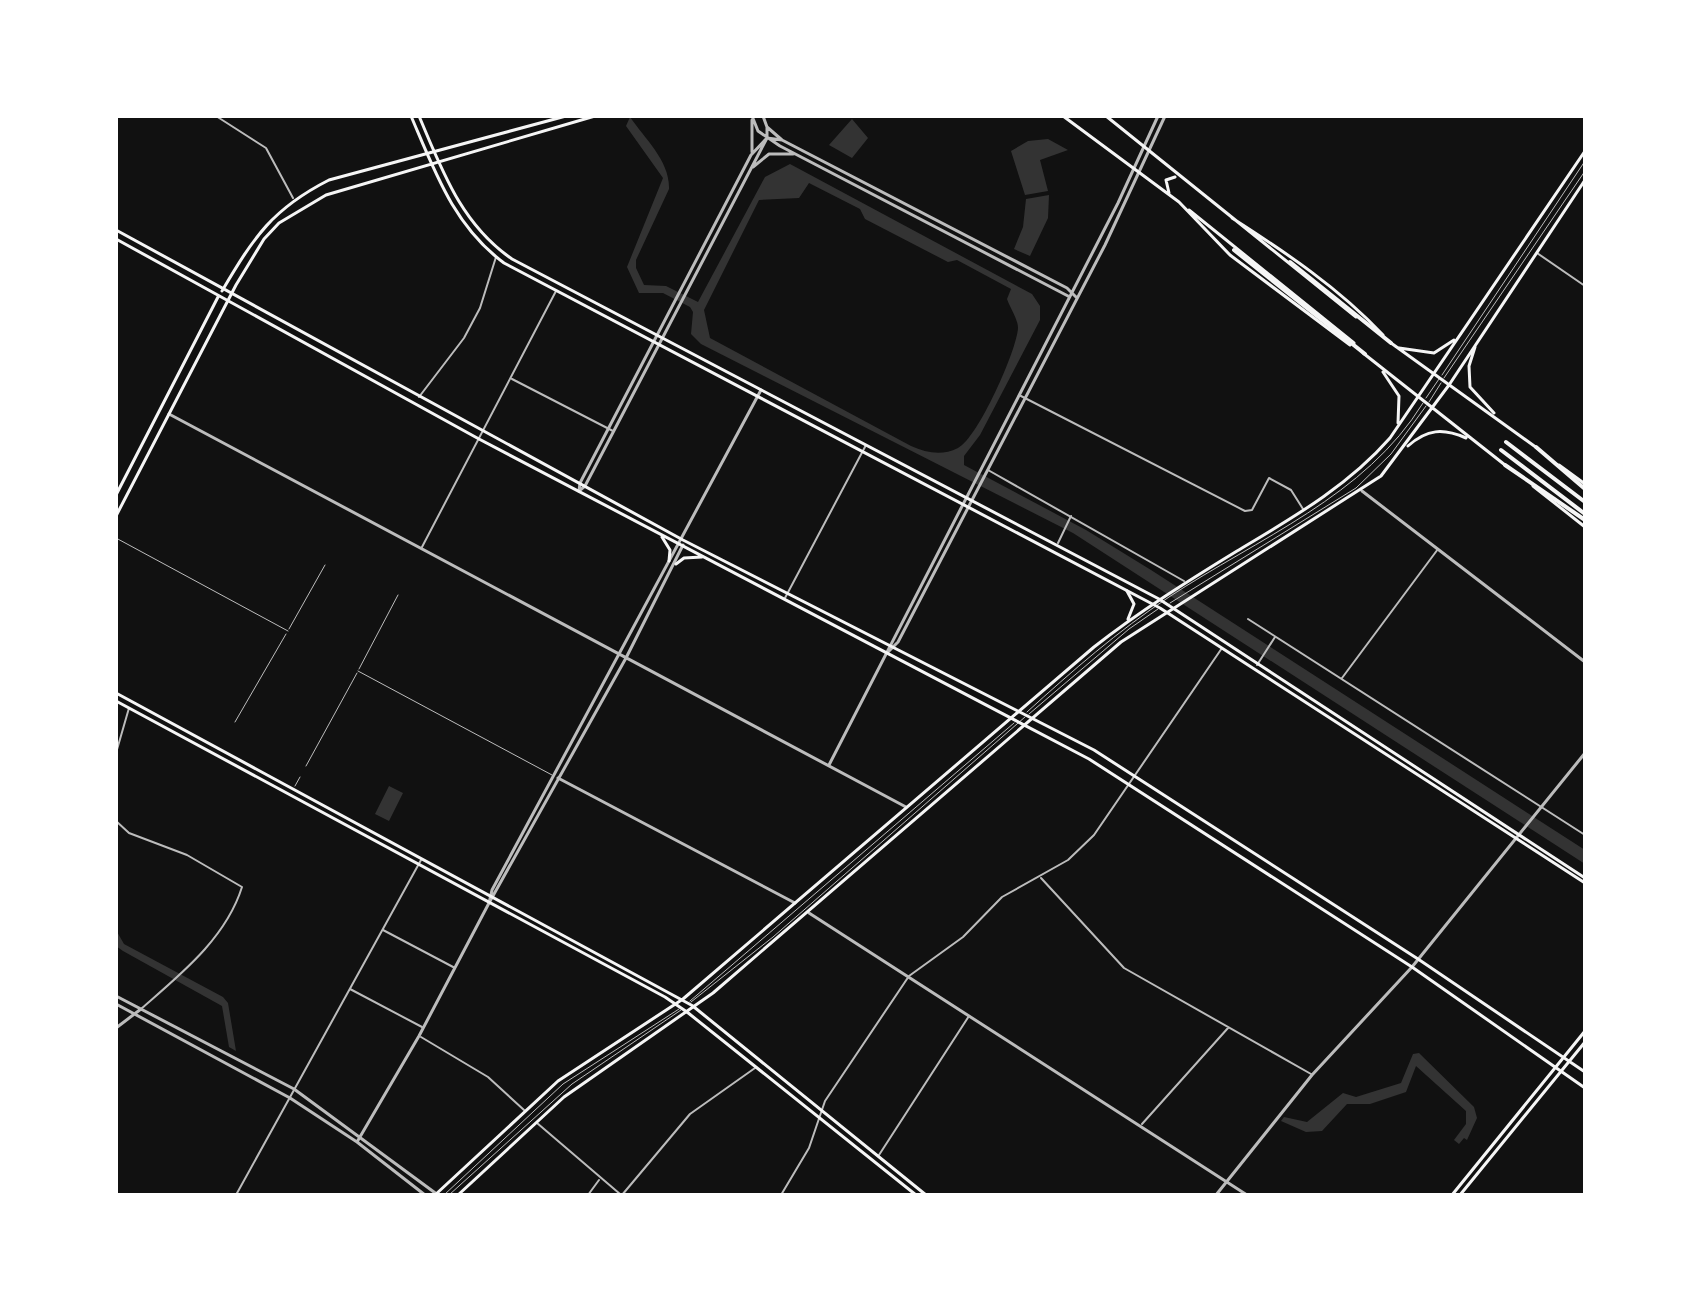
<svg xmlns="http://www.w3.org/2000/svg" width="1701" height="1311" viewBox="0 0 1701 1311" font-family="Raleway,sans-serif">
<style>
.water{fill:#333;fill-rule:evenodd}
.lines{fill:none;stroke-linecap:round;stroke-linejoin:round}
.service{stroke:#bcbcbc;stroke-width:1}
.minor{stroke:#bcbcbc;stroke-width:2}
.tertiary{stroke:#bcbcbc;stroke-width:3}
.secondary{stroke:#f5f5f5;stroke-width:3}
.primary{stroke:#f5f5f5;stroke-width:3}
.trunk{stroke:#f5f5f5;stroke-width:4}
</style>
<rect width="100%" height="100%" fill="#111"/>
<!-- water -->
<path class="water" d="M630,117C645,139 670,161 669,189L636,260V268L644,285L666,286L698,302L765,177L790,164L1032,294L1040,306V320L980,435L964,456V465L1086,530L1151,570L1585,850V864L1073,533L701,344L691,334L693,312L690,307L663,293H639L627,267L663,178L626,126ZM809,183L860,209L865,219L948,262L957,260L1011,289L1007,299C1010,308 1018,319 1018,328C1017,350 978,438 958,448C942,456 927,453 911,446L710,338L704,310L759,200L799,198Z
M852,119L868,138L852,158L829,145Z
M1048,139L1068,150L1040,160L1048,191L1025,195L1011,151L1028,141Z
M1049,195L1048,218L1030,256L1014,249L1023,227L1026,199Z
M389,786L403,793L389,821L375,814Z
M116,930L124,944L223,997L228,1003L236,1051L229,1047L222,1006L123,951L116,946Z
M1419,1053L1474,1107L1477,1118L1467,1140L1464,1138L1459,1144L1454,1140L1466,1124V1111L1416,1066L1406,1092L1370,1104H1347L1322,1131L1306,1132L1281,1121L1284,1117L1307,1122L1343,1093L1356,1097L1401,1083L1413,1054Z"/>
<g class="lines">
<!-- service -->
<path class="service" d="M1442,375L1585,161
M1444,378L1585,171
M1426,398L1439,379
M1429,402L1441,383
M116,538L288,631
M1170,603L1356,488L1391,454L1426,406
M289,629L325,565
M359,669L398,595
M358,671L552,775
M1027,712C1072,671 1118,631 1169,597C1258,538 1365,497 1423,403
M1029,714L1129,629L1158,609
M235,722L286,634
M306,766L357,673
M295,786L300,777
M690,1001L1014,723
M691,1002L773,937L1025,717
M444,1195L563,1084L679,1009
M449,1195L572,1084L681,1010"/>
<!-- minor -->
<path class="minor" d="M216,116L266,148L293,198
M1537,253L1585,286
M512,379L613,431
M1019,395L1245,511L1252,510L1269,478L1291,490L1303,509
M419,397L464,338L480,308L496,257
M988,470L1184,581
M1058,543L1071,516
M422,547L556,291
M785,598L866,445
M1248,619L1585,835
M1257,665L1275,637
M1342,678L1438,549
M116,753L129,708
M116,821L129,833L187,855L242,887C226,938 181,974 142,1008
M1041,878L1124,968L1311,1074
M383,930L455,968
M350,989L422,1027
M421,1037L488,1077L524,1110
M537,1123L620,1194
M1142,1124L1228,1028
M879,1155L969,1016
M236,1195L421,860
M588,1195L599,1180
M622,1195L690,1114L755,1068
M781,1195L809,1148L825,1101L909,976L963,937L1002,897L1068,860L1094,835L1222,648"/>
<!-- tertiary -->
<path class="tertiary" d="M752,116L758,131L780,146L1068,296
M763,116L767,127L782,140L1067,288L1077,298
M752,152V120
M753,167L769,154H793
M169,414L906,807
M579,491L580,483L751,155L767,138L782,140
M579,491L585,486L767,138V127
M1362,491L1585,662
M888,652L898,642L1105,245L1165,116
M829,765L1118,203L1158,116
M558,778L795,903
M489,903L626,658L683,545
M809,913L1247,1195
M116,996L294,1089L438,1195
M116,1004L290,1098L357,1142L425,1195
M116,1028L141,1009
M357,1142L419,1036L489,903L492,890L761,390
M1216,1195L1312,1075L1412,967L1585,753"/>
<!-- secondary -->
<path class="secondary" d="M411,116C435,172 454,226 504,263L1160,608L1585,883
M419,116C442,170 461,224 512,259L1159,599L1585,878
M116,230L683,540L1094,750L1418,959L1585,1072
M116,239L479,439L1089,759L1412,967L1585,1088
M222,291C254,237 272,209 329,180L566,116
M116,495L218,297
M116,516L236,285L264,239L279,223L326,195L595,116
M662,537L670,550L669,561
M676,564L684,558L702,557
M694,1007L926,1195
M687,1012L916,1195
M1452,1195L1585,1031
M1460,1195L1585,1042"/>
<!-- primary -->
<path class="primary" d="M1063,116L1179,202L1230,255L1350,345
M1106,116L1356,317
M1169,193L1166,180L1175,177
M1189,210L1354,343
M1232,218C1285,252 1339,288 1383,335
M1391,343L1537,448
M1475,347L1469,366L1470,387L1494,413
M1399,348L1434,353L1454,340
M1363,353L1505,465
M1383,372L1399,396L1398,423
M1408,446C1427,429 1443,428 1466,438
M1559,465L1585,484
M1533,486L1585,527
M1127,591L1134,604L1128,619
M116,693L693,1006
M116,701L665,997L687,1012
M435,1195L558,1081L683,999L1094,647C1140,611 1188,581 1237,551C1292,518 1347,487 1390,438L1585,151
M458,1195L564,1097L713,993L1121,642L1381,476L1449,385L1585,180"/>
<!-- trunk -->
<path class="trunk" d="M1234,250L1365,354
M1290,262L1391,343
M1506,442L1585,502
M1536,447L1585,489
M1501,450L1585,514
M1505,465L1585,520"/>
</g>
<!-- border -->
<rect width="1701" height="1311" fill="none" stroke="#ffffff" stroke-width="236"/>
</svg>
